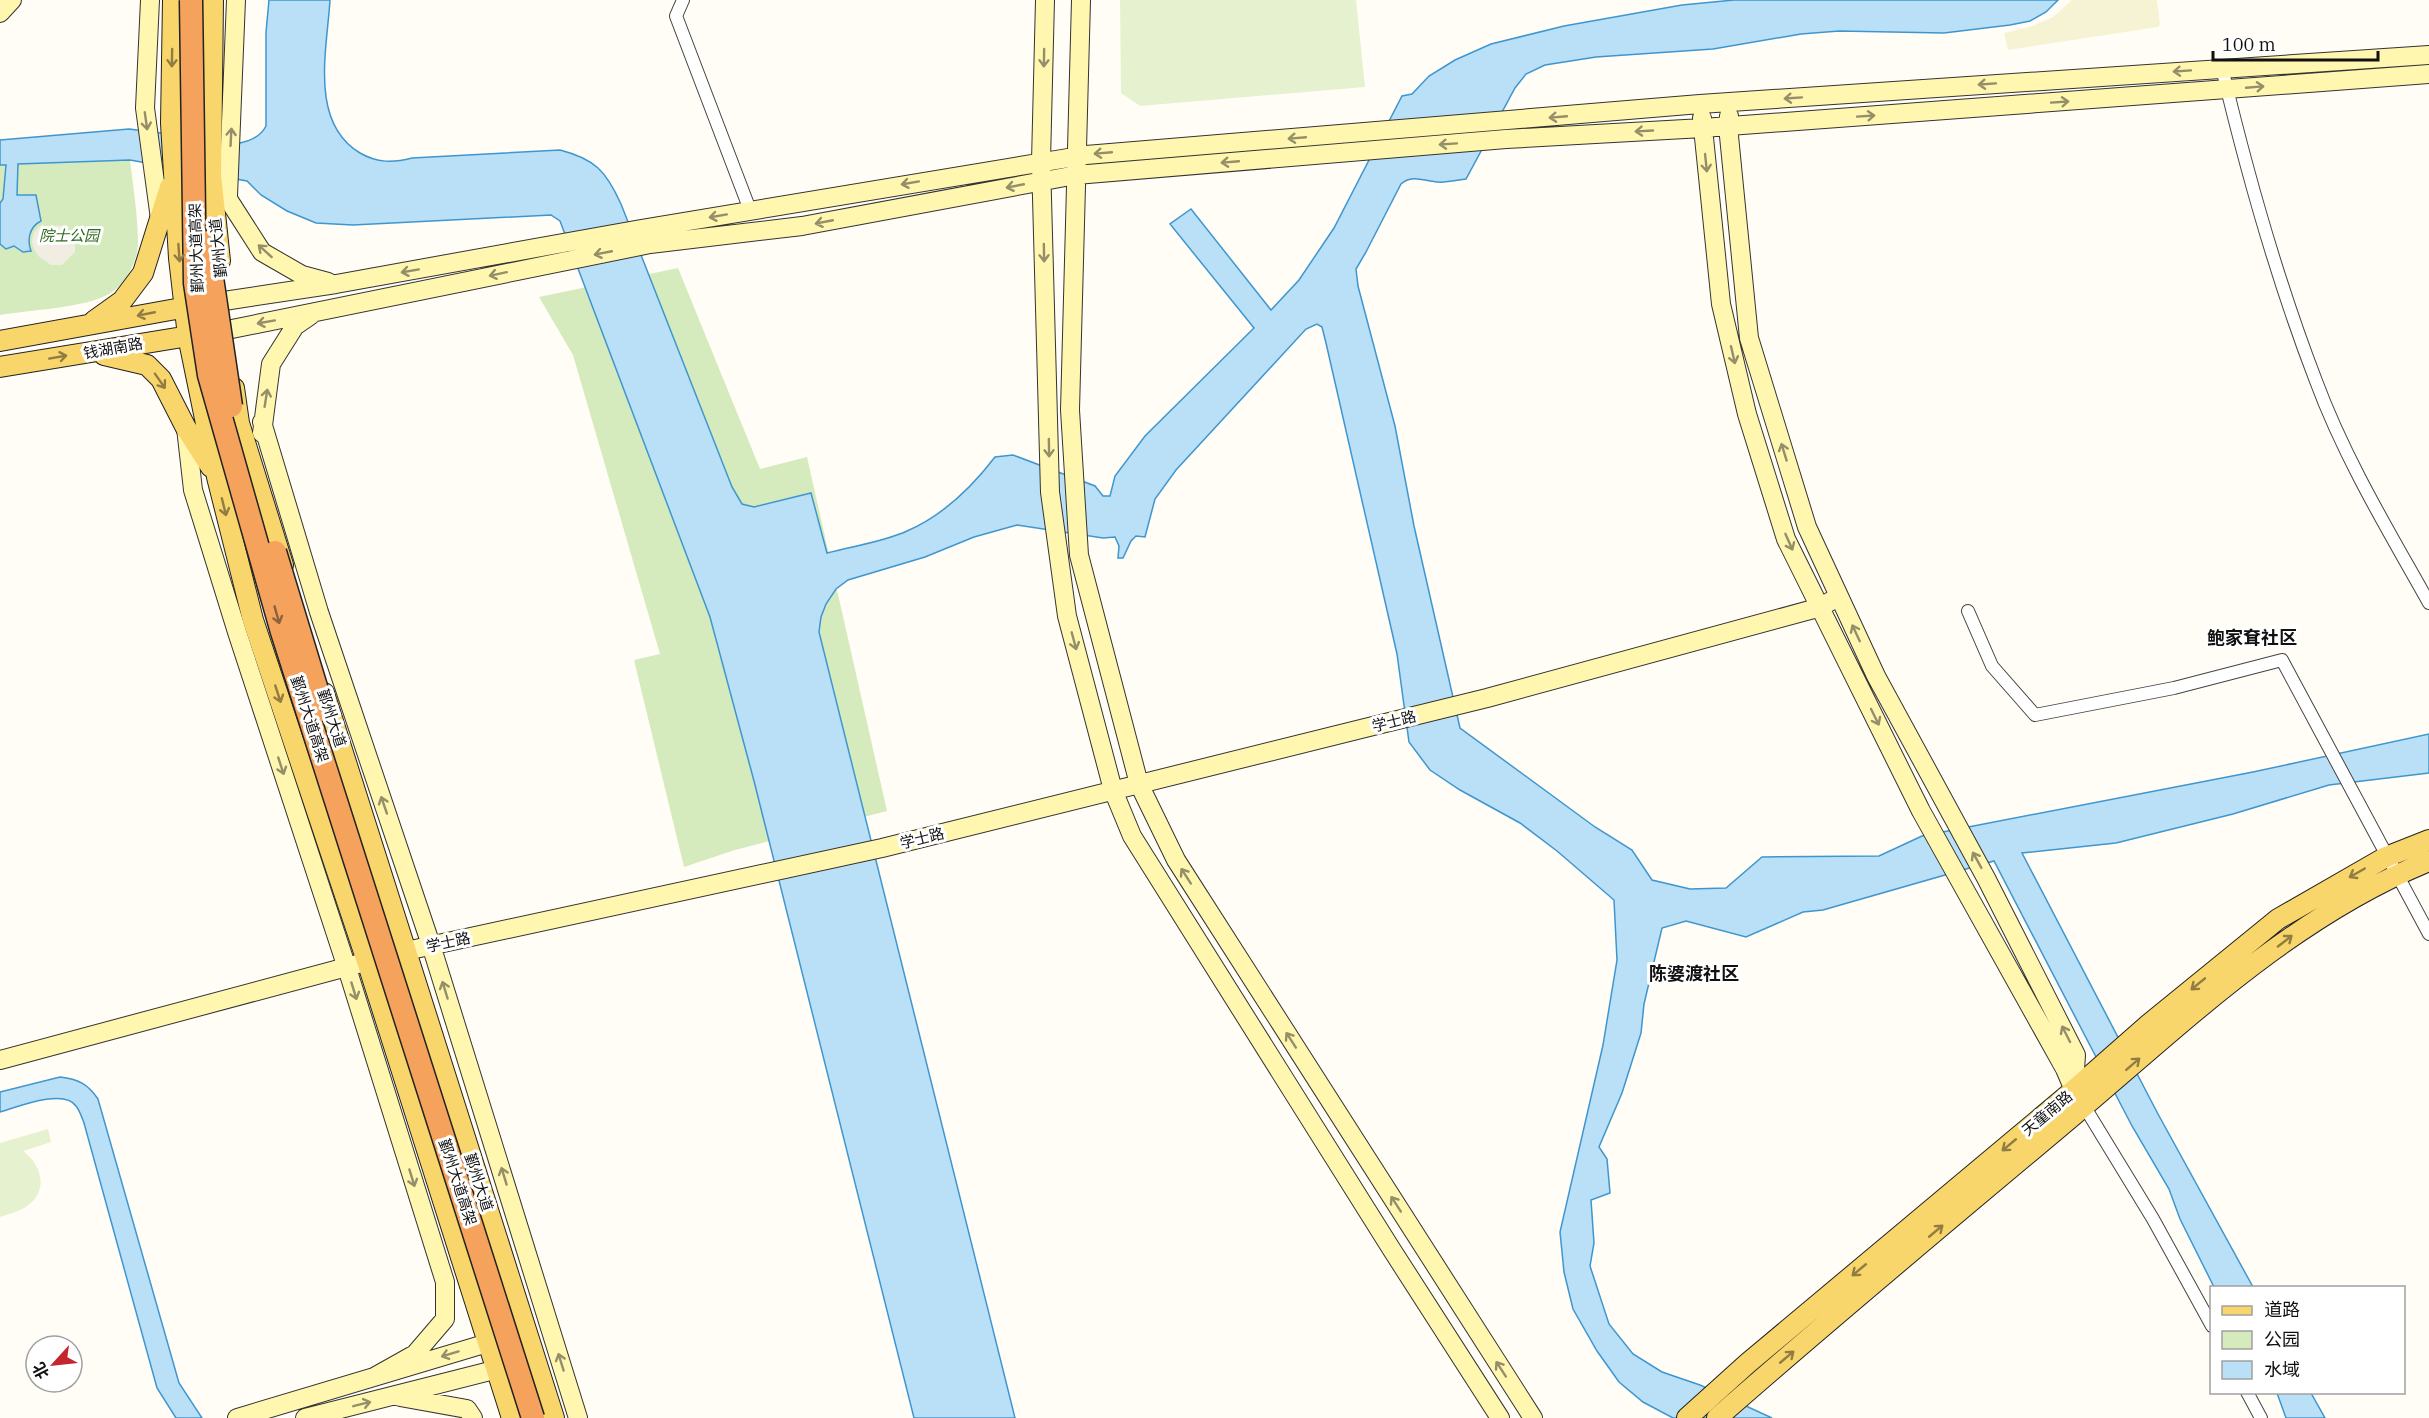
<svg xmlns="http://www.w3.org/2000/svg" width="2429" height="1418" viewBox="0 0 2429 1418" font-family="'IBM Plex Serif','Noto Sans SC',serif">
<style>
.farmland{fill:#f6f3d4}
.green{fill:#d5ebbd}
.pitch{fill:#e6f2cf}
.plaza{fill:#f1ede2}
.water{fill:#b9e0f7;stroke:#3f96cf;stroke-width:1.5}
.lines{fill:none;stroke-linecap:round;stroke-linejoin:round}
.street-casing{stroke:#444;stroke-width:14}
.secondary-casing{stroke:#333;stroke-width:20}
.primary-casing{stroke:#222;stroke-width:22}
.street{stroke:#fff;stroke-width:12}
.secondary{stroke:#fff6b0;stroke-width:18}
.primary{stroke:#f9d66b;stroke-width:20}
.highway-bridge-casing{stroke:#222;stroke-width:25;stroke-linecap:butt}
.highway-bridge{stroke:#f5a25d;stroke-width:22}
.oneway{stroke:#917d42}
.oneway2{stroke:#948f68}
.oneway3{stroke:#8e613b}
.labels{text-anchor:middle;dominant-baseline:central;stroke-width:6;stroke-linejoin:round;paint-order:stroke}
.park-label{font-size:15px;font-style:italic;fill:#2f6b1f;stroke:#fff}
.street-label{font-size:15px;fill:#111;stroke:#fff}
.quarter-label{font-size:18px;font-weight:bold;fill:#111;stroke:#fff}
</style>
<rect width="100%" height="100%" fill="#fffdf5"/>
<!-- farmland -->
<path class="farmland" d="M2072,0H2157L2160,24L2158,27L2008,50L2004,33L2030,27L2053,17Z"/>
<!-- green -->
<path class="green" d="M130,160C133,187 138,216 138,243C138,261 125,285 109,294C85,308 29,310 0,315V165Z
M678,268L760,469L807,457L887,811L735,850L684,867L634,660L660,654L573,355L539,297Z"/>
<!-- pitch -->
<path class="pitch" d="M1120,0H1356L1365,87L1140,106L1121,93Z
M48,1129L51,1142L23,1151C42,1165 49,1191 27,1206C19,1212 9,1214 0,1217V1143Z"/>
<!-- plaza -->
<path class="plaza" d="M43,224L44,229L58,225L65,228L75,237V252L62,265H51L38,256L34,249L32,241L34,232Z"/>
<!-- water -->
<path class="water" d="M269,0H330C327,50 309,122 360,153C377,163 393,163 412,158L560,150C595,159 606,171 621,204L732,487L742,504L754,507L811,493L827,553C853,546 883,542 907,531C942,516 972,487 995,457L1013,455L1095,486L1103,496H1110L1115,476L1145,436L1254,328L1170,224L1191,209L1271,310L1299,280L1334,228L1402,96L1412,94L1429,76L1455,60L1491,44L1564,26L1682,5L1734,0H2058L2046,12L2030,21L2010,25L1944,33L1839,31L1801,34L1713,49L1596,57L1545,65L1526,74L1515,88L1466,179C1457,180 1447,183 1437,182C1424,181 1412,174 1401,184L1366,252L1356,269L1358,286L1395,426L1414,526L1460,728L1595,827L1632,850L1652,880L1690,889L1726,888L1762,857L1879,856L1922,836L2253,772L2429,734V773L2329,785L2233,814L2116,843L2022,853L2158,1114L2253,1287H2214L2180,1219L2169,1189L2132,1126L1994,861L1823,910L1803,912L1746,937L1686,921L1662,928L1644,1004L1641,1033L1622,1093L1599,1147L1607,1159L1610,1193L1591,1200L1594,1243L1590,1266L1609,1324L1633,1354L1662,1372L1700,1385L1772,1418H1673L1643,1402L1619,1382L1597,1351L1573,1309L1564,1272L1560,1232L1603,1045L1617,960L1614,900L1557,851L1520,823L1460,790L1430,770L1409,742L1397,654L1326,343L1322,327L1317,324L1306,329L1176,470L1155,499L1145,537L1136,536L1131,541L1123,558H1118L1119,546L1115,537L1103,538L1017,525L974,537L925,557L848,580L836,589L826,604L821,617L819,632L1015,1418H914L754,781L710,617L560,221L551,215L353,225L316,223L287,211L261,195L247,181L130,160L18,164L17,195H36L41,221C29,227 27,240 31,251L23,252L14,246L6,249L0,244V203L3,199L6,165H0V140L129,129L240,143C250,141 261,136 266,126V32Z
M60,1077C78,1079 88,1084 98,1099L179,1383L202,1418H176L157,1388L84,1123C82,1118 80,1111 76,1106C64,1088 17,1107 0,1112V1092Z
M2277,1393H2311L2325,1418H2286Z"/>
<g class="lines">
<defs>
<path id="street" d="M683,0L676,16L750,210
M2222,68C2247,173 2277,280 2316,381C2345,459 2388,530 2429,603
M1968,611L1992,666L2035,715L2174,688L2282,660L2429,934
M2081,1101L2153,1219L2212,1326
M2247,1392L2261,1418"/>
<path id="secondary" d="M150,0L145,108L160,219
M1045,0L1041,161L1050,492L1067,616L1113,790L1132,836L1392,1250L1500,1418
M1081,0L1070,410L1079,555L1139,784L1176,860L1533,1418
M0,13L12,0
M1729,116L1728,126L1749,338L1807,527L1876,676L1986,878L2076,1055L2074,1085
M1702,118L1721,304L1747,414L1786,539L1921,811L2065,1069L2074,1090
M221,188L262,252L302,275L328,282
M228,196L236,0
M224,301L336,284L641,229L1086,155L1700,104L2429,55
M227,330L650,244L802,226L1076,175L1506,139L1703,128L2429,74
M262,422L319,612L431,945L578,1418
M186,428L193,490L237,632L347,968L445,1282V1319L415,1354L374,1377
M262,433L271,364L295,326L311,315
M0,1060L406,951L882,848L1365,728L1487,698L1821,607L1839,596
M400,1397L467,1409L473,1418
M237,1418L501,1339
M305,1418L510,1366"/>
<path id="primary" d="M173,0L171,123L179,258L188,336L217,477L253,620L367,961L512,1418
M213,0L211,175L220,261
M94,321L122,301L143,273L170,187
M0,341L198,305
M104,355L147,365L161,379L186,428L211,467
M0,367L201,334
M234,388L239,423L283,565
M324,693L554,1418
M1687,1418L1748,1363L2074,1090L2149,1024L2278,919L2386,857L2429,840
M1717,1418C1834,1315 1955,1215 2075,1114C2185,1021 2293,916 2429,861"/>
</defs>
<!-- street casing -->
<use href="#street" class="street-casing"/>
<!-- secondary casing -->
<use href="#secondary" class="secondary-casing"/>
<!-- primary casing -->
<use href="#primary" class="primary-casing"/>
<!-- street -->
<use href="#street" class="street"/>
<!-- secondary -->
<use href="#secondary" class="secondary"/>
<!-- primary -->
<use href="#primary" class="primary"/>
<defs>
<path id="highway-bridge" d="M191,0L195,283L209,375L282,632L533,1418
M209,242L210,264L231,406
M275,552L323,710"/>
</defs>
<!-- highway-bridge casing -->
<use href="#highway-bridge" class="highway-bridge-casing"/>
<!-- highway-bridge -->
<use href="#highway-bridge" class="highway-bridge"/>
</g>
<!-- one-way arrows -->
<defs><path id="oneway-shaft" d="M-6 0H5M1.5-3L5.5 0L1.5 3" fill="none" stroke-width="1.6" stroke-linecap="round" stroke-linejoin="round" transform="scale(1.5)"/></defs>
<g class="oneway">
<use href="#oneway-shaft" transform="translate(172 58) rotate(91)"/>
<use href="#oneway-shaft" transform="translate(179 253) rotate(86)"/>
<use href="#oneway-shaft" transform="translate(146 314) rotate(169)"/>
<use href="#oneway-shaft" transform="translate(58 357) rotate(-10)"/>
<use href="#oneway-shaft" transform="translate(160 381) rotate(55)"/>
<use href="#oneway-shaft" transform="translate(224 507) rotate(76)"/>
<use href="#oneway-shaft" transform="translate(278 694) rotate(72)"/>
<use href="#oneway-shaft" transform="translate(2357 873) rotate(150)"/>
<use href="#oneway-shaft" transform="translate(2285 941) rotate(-38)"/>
<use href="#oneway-shaft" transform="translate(2198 984) rotate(141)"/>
<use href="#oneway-shaft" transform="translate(2133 1064) rotate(-41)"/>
<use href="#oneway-shaft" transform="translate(2009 1145) rotate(140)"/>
<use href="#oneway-shaft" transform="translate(1936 1231) rotate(-40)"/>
<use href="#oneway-shaft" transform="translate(1859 1270) rotate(140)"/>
<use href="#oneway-shaft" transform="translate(1787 1357) rotate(-40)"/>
</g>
<g class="oneway2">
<use href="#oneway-shaft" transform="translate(1044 58) rotate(91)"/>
<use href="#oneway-shaft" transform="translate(2182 71) rotate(176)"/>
<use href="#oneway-shaft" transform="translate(1987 84) rotate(176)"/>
<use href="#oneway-shaft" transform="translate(2255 87) rotate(-5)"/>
<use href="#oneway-shaft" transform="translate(1793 98) rotate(176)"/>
<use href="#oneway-shaft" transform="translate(2060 102) rotate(-4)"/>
<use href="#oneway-shaft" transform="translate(1866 116) rotate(-4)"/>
<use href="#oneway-shaft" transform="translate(1558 117) rotate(175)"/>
<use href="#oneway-shaft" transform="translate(146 121) rotate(82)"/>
<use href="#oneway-shaft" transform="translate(1644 131) rotate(177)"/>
<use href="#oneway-shaft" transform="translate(231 137) rotate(-87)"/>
<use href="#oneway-shaft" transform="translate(1297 138) rotate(175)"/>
<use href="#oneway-shaft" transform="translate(1448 144) rotate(176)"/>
<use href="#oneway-shaft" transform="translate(1103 153) rotate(175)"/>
<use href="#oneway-shaft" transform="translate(1230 162) rotate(175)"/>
<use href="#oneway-shaft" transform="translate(1706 163) rotate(84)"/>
<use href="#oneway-shaft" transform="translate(910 183) rotate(170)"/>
<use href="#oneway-shaft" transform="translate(1015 186) rotate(169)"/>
<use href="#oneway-shaft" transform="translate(718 216) rotate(170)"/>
<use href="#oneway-shaft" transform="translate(824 222) rotate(169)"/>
<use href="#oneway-shaft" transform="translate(265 251) rotate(-138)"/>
<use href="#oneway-shaft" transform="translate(603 253) rotate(169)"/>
<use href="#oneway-shaft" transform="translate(1044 253) rotate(89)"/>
<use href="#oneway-shaft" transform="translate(410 271) rotate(170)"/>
<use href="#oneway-shaft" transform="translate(498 274) rotate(168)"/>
<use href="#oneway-shaft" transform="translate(266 322) rotate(170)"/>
<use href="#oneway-shaft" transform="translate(1733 355) rotate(77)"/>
<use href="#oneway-shaft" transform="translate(266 398) rotate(-81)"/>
<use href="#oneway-shaft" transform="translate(1049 448) rotate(89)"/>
<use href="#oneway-shaft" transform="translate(1784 452) rotate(-107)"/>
<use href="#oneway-shaft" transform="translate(1789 542) rotate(66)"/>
<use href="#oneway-shaft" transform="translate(1856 633) rotate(-115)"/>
<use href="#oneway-shaft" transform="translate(1074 641) rotate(75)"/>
<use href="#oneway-shaft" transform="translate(1875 717) rotate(64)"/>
<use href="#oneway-shaft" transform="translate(281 766) rotate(72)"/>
<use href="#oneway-shaft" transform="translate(384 805) rotate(-109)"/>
<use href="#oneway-shaft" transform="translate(1977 860) rotate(-119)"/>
<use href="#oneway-shaft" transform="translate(1186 876) rotate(-123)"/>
<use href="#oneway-shaft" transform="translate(445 990) rotate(-107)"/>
<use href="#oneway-shaft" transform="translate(354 991) rotate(73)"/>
<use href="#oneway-shaft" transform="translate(2066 1034) rotate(-117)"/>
<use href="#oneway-shaft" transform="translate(1291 1040) rotate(-123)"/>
<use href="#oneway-shaft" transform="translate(504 1176) rotate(-107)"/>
<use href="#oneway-shaft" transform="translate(412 1178) rotate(73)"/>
<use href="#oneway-shaft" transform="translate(1396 1204) rotate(-123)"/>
<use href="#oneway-shaft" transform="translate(450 1354) rotate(163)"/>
<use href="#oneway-shaft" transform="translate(561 1362) rotate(-107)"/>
<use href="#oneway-shaft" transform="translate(1501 1369) rotate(-123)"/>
<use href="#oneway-shaft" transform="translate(362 1404) rotate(-14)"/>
</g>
<use class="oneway3" href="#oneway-shaft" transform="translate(277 615) rotate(74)"/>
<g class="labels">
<!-- park labels -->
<g class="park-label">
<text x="69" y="235">院士公园</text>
</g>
<!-- street labels -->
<g class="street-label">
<text transform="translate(196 248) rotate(-92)">鄞州大道高架</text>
<text transform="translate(218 248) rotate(-96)">鄞州大道</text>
<text transform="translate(113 348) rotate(-10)">钱湖南路</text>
<text transform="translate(332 718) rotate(72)">鄞州大道</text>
<text transform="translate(310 719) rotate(72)">鄞州大道高架</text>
<text transform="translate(1394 721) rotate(-14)">学士路</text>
<text transform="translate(922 838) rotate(-14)">学士路</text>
<text transform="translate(448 942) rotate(-12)">学士路</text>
<text transform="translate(2047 1113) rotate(-40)">天童南路</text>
<text transform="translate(458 1182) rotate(72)">鄞州大道高架</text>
<text transform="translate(479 1182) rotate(72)">鄞州大道</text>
</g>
<!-- quarter labels -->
<g class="quarter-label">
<text x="2252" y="637">鲍家耷社区</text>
<text x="1694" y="973">陈婆渡社区</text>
</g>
</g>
<!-- legend -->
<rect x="2210" y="1286" width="195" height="108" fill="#ffffff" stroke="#a0a0a0" stroke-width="1.5"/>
<rect x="2222" y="1306" width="30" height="9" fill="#f9d66b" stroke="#a0a0a0" stroke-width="1.5"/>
<text x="2264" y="1316" font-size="18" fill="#111111">道路</text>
<rect x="2222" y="1331" width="30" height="18" fill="#d5ebbd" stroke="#a0a0a0" stroke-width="1.5"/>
<text x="2264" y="1346" font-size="18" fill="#111111">公园</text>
<rect x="2222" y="1361" width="30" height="18" fill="#b9e0f7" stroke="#a0a0a0" stroke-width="1.5"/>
<text x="2264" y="1376" font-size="18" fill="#111111">水域</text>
<!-- north arrow -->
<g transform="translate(54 1364) rotate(243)"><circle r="28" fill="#ffffff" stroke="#a0a0a0" stroke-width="1.5"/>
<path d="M0-4.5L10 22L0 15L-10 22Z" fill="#c4262e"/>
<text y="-9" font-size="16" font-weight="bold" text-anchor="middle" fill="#111111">北</text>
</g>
<!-- scale -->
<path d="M2213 51v9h165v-9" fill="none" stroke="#111111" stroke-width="3"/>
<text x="2222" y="51" font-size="18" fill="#111111" stroke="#ffffff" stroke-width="4.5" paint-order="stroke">100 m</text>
</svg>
